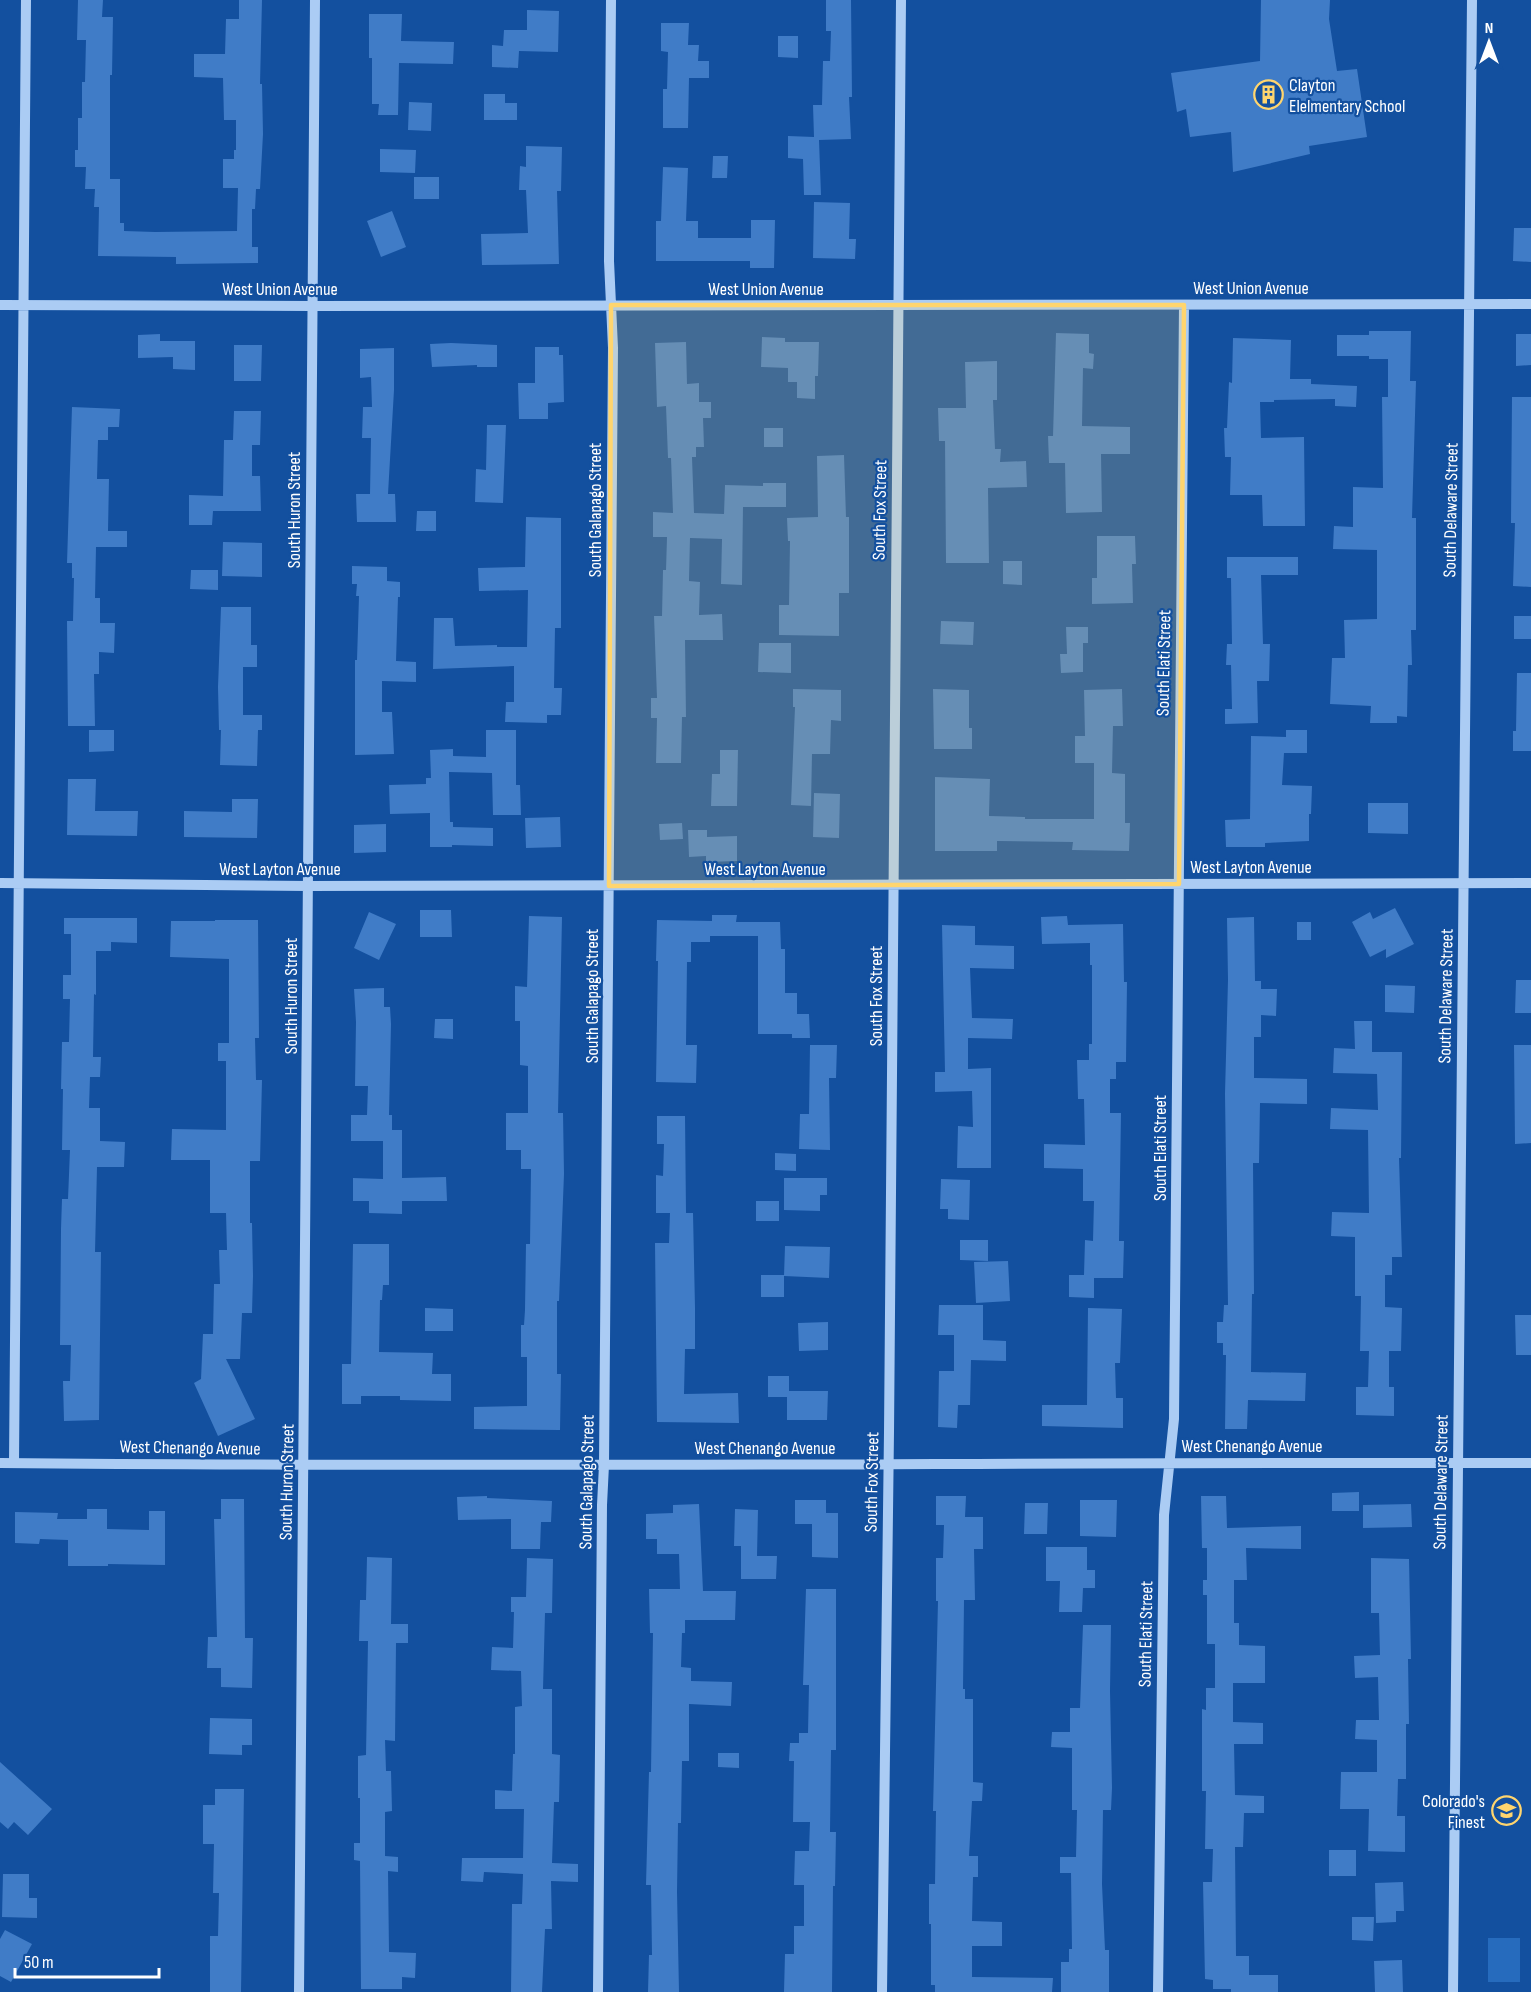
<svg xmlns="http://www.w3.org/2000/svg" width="1531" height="1992" viewBox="0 0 1531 1992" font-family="'Sofia Sans Condensed',sans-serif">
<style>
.green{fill:#266bbd}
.building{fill:#407cc7}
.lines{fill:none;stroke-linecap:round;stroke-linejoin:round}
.minor{stroke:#abccf4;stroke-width:10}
.marked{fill:#ffd56e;fill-opacity:0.2;stroke:#ffd56e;stroke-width:4.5;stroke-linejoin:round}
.labels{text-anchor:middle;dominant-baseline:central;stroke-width:4.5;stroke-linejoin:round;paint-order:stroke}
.poi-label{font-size:18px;fill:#fff;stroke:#13509f;text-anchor:start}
.street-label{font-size:18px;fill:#fff;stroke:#13509f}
</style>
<rect width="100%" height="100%" fill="#13509f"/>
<!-- green -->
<path class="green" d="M1488,1938H1520V1982H1488Z"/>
<!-- building -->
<path class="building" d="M78,0H103L102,17H113L112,75H110V179H120V223H124V231L155,232L237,231L238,188H223V159H234V150H236V120H224L223,78L194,77V54H225L226,19H239V0H262L260,84H262L263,134L260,189H256L255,209H252V247H258V263L176,264V257L98,256L99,207H94L95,189H85L86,167H75V150H78V118H82V82H85L86,40H77Z
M826,0H851L852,97H849L851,139L819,140L821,195H804L803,159L788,158V136L814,137L813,105H822L823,61H830L831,31H826Z
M1261,0H1330L1329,19L1337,71L1357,69L1367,137L1309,146L1310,154L1233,172L1231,132L1190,137L1186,109L1177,112L1171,73L1260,61Z
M527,10L559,11L558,52L519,51L518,68L492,67V45L503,46L504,30H527Z
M369,14H402L401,41L454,42L453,64L399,63L398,115H378L379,104H372V58H369Z
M661,23H689L688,45H699L698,61H709V78H689L688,128H663V89H667L668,52L661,51Z
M778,36H798V58L778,57Z
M484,94H505V103H517V120H484Z
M409,102L432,103L431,131L408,130Z
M526,146L562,147L561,191H557L559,264L482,265L481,234L528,233L526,190H519L520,166L526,167Z
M380,149L416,150L415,173L380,172Z
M713,156H728L727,178H712Z
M663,167L688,168L686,221H698V238H751V220H775L774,268H750V261H656V221H661Z
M414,177H439V199H414Z
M814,202L850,203L849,239H856L855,259L813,258Z
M392,211L406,247L381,257L367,221Z
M1514,228H1531V262L1513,261Z
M1369,331H1411L1410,381H1416L1412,518H1416V630H1411L1412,665H1408L1407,717L1397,716V723H1370L1371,706L1330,704L1332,658H1345L1344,620L1377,619V550L1333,549L1334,526L1353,527V487L1383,488L1382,397H1388V359H1369V356H1337V335H1369Z
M1056,333L1089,334V353L1094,354L1093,369L1083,368L1082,426L1130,427V454H1101L1102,512L1066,513L1065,463H1049L1048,436H1053Z
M160,334V341H195V370L173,369V357L138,358V335Z
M1516,334H1531V365L1516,366Z
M762,337L785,338V342H819L818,376H815V399L797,398V382H788V368L761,367Z
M1233,338L1291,340L1290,379H1311V384L1357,386L1356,407L1335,406V399L1274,400V402H1260L1261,438L1304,437L1305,526H1263L1262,495H1230L1231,457H1225L1224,428H1227L1229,382L1232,383Z
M686,342L687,384L699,383V402H711V418H703L704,447H696V457H692L694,513L724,514L725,485L763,486V483H786V507H743L742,585L721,584L722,539L690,538L689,581L700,582L699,615L722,614L723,640H685L686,717H682L681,763H656L657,718H651V698H657L654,616H662L663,570H666L667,537H653V512L673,513L671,458H668L666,406L657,407L655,343Z
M451,343L497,345V367H477V365L432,367L430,344Z
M234,345H262L261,381H234Z
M535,347H559V355H563L564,402L548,403V419H519L518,383H535Z
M394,348V390L388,494H395L396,522H357L356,494H370L371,438H362L363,407H372L371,377L360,378V349Z
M997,361V400H993L995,449H1001L1000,462L1026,461L1027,487L988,488L989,563H946L945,441H939L938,408H966L965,362Z
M1512,397H1531V587L1513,586L1515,523H1511Z
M72,407L120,409L119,427H108V440H98L97,479H109L108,531H127V547H96L95,598H100V623H115L114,653L99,652V674H94L95,726H68L67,621H73L74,578H72V563H67Z
M234,411H261L260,445H252V476H260L261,511H213L212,525H189V495L223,496L224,440H233Z
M487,425H506L503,503L475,502L476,469L486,470Z
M764,428H783V447H764Z
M844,455L846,517H849V593H839V636L779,635V605H789L790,541H788L787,518L818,517L817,456Z
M417,511H436V531H416Z
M526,517L561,518V628H555L554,688H562L561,715H547V723L505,722L506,702H514V666L433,669L434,618H453L455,646L497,645V647H527L528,590L479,591L478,568L525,567Z
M1097,536H1135L1136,564H1132L1133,603L1092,604V578H1097Z
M223,542L262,543V577L222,576Z
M1227,557H1298V575H1261L1263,644H1270L1269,681H1257L1258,723L1225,724V709H1232L1231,665H1226L1227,644H1232L1231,578H1227Z
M1003,561H1022V585L1003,584Z
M352,566L387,567V581L400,582V597H398L396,661L416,662V682L382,681V712H392L394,754L355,755V660H357L359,596H356L357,584H352Z
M191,570H218V590L190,589Z
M221,607H251V645H257V667H243V715H262V730H258L257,766L220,765L221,730H219L218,687Z
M1514,616H1531V639H1514Z
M941,621L974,622L973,645L940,644Z
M1066,627H1088V643H1083V672L1061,673L1060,654H1067Z
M759,643H791V673L758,672Z
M1517,673H1531V751H1513V731H1516Z
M793,689L841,690V721L831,720L830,754H812L811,806L791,805L795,707H793Z
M933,689L969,690V728H972V749H934Z
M1122,689L1123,726H1113L1112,773L1125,774V823H1130L1129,851L1072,850L1073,842L997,841V851H935V777L990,779L989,816L1025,817V819H1094V763H1075V736H1085L1084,690Z
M89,730H114V751L89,752Z
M486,730H516V785H520L521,815H493L492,773L449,772L450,822H453V827L493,828V846L452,845V847H430V813L390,814L389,785L426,784V778H431L430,750L453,749V756L486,757Z
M1286,730H1307V753H1284L1282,785L1312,786L1311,814H1309V841L1265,843V847H1226L1225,820L1250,819L1251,736L1286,737Z
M720,750H738L737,806H711L712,774H720Z
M68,779H96L95,811H138L137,836L67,835Z
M814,793L840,794L839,838L813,837Z
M232,799H258L257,838L184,837V811L232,812Z
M1368,803H1408V834L1368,833Z
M560,817L561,847L526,848L525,818Z
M682,823L683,839L660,840L659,824Z
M386,824V852L354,853V825Z
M688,830H707V837L737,836V861L706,862V856L689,857Z
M1395,908L1414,944L1386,958V949L1370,957L1352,922L1370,912L1373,919Z
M420,910H451L452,937H420Z
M369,912L396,924L379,960L354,948Z
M712,915H737L736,922H780L781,949H785V993H797V1014H809L810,1038H792V1034H758V936H710V942H691V962H687L686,1045H697L696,1083L656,1082L658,961H656L657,920L712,921Z
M529,916L562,917L558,1113H563L564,1174L559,1301H557V1374H561L560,1430L474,1429V1407L527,1406V1357H521V1325H524L525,1310L526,1244H530L531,1169H521V1150H506V1113H528V1066L520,1065V1021H515V986L527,987Z
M1067,916L1068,925L1123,924L1124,982H1127L1126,1062H1116V1079H1110V1113H1121L1119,1241H1124L1123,1278H1094V1298L1069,1297V1275H1084L1085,1240L1093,1241L1094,1201H1083V1169L1044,1168V1144L1085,1145L1084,1099H1078L1077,1060H1089V1044H1092V965H1090V943L1042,944L1041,917Z
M1254,917L1255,981H1261V989H1277L1276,1016L1261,1015V1037H1254V1078L1307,1079V1104L1260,1103L1259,1163H1253L1254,1294H1252L1251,1372L1306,1373L1305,1401L1248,1400L1247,1429H1225L1226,1355H1223V1343H1217V1322H1223L1224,1305H1228L1225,1094L1228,980L1227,918Z
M64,918H137V943L111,942V951H96V995L94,994L93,1057H101L100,1077H90L89,1108H100V1141L125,1142L124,1167H97L95,1252H101L99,1420L64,1421L63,1381H70L71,1345H60L61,1229L62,1199H68L70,1150H62L63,1089H61L62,1042H69L70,999H63V975H71V934H64Z
M215,920H258L259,1038H255L256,1080H262L260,1161H250V1223H252L253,1276L252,1313H242L240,1359H226L255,1419L218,1436L194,1383L201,1379L203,1334H213L214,1284H220L219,1250H227L226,1213H210V1160H171L172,1129L226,1130V1061H218V1043H229V959L170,957L171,921H215Z
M1297,922H1311V940H1297Z
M942,925L975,926V945L1014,946V969L970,968L972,1018L1013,1019L1012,1039L968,1038V1069L991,1068V1168H957L958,1126L973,1127L972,1091L935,1092V1072H945Z
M1516,980H1531V1013H1515Z
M1385,985L1415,986L1414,1013L1385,1012Z
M384,988V1007H390L391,1024L389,1115H392V1130H402V1178L446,1177L447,1201H402V1214L369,1213V1201H353V1178L383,1179V1141H351V1115H367L368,1086H355L356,1022L354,989Z
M435,1019H453V1039L434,1038Z
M1354,1021H1372V1052H1402L1401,1158H1399L1402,1257H1392V1275H1385V1307L1402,1308L1401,1351H1389V1387H1394V1416L1356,1415V1387H1368L1369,1351H1360L1361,1296H1355V1237L1331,1236L1332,1212L1369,1213L1368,1130L1330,1129L1331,1108L1378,1110L1377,1074L1333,1073L1334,1048L1355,1049Z
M810,1045H837L836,1078H829L830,1150L799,1149L800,1114H809Z
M1514,1045H1531V1143L1515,1144Z
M657,1116H685L686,1213H693L695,1308V1349H685L684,1394L738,1393L739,1423L657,1422L655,1243H669L670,1213H656V1175L663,1176L664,1144H657Z
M775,1153L796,1154V1171L775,1170Z
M784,1178H827V1195H820V1211L784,1210Z
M941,1179L970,1180L969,1220L948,1219V1209H940Z
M756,1201H779V1221H756Z
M960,1240H988V1261L960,1260Z
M353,1244H389V1285H383L382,1300H380L379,1352L433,1353L432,1374H451V1401L400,1400V1396H361V1404H342V1364H351Z
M785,1246L830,1247L829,1278L784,1276Z
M1008,1261L1010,1301L976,1303L974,1262Z
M761,1275H784V1297H761Z
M939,1305H983V1340L1006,1341V1361L971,1360L970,1405H958L957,1428L938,1427L939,1371H954V1335H938Z
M425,1308L453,1309V1331H425Z
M1088,1308L1122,1309L1120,1363H1115L1116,1398H1123V1428L1042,1426V1405H1087Z
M1515,1315H1531V1355H1516Z
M828,1322V1350L799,1351L798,1323Z
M768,1376H789V1391H828L827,1420H787V1397H768Z
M1359,1492V1511H1332V1493Z
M487,1496V1498L552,1501L551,1522H541L540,1549H511V1519L458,1520L457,1497Z
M936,1496H966L965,1517H983V1549H974L975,1600H964L963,1689H965V1699H973V1782L983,1783L982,1801H972L969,1856H978V1877H973L972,1921L1002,1922V1946H972V1977L1053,1978L1052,1992H935V1985H931V1924H929V1884H935L936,1811H933L938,1601H936V1558H943L944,1525H936Z
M1201,1496H1226L1227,1528L1301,1526V1549L1246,1548L1247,1580H1234V1623H1239V1645L1265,1646V1683H1233V1722L1263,1723V1744H1234L1235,1795L1264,1796V1813H1244L1243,1847H1235L1236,1956H1249V1975H1278V1992H1231V1989H1213V1980L1205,1979L1203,1882H1212L1213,1849H1205L1206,1791H1202V1709L1206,1710V1688H1215V1644H1207V1595H1203V1580H1207V1548H1202Z
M221,1499H244L245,1638H253L252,1688L221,1687V1668H207L208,1637H217L214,1519H221Z
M795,1500H826V1513H838V1558L812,1557V1524H795Z
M1080,1500H1117L1116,1537L1080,1536Z
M1025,1503H1048L1047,1534H1024Z
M699,1504L703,1591H736L735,1620H685V1633H682L681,1667L691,1668V1681L732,1682L731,1706L689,1704V1761H682L681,1823H678L677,1892L679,1992H648L649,1955H652L651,1885H646L649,1772H651L653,1633H650L649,1589H680L679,1554H657V1539H646V1514L673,1513V1505Z
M1411,1504L1412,1527L1363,1528V1505Z
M87,1509H107V1529L149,1530V1511H165V1565L108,1564V1566H68V1540L40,1539L39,1544L15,1543V1512L58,1513L57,1519H87Z
M735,1509L758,1510L757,1556H777L776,1579H741V1546H734Z
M1046,1547H1087V1570H1095V1588H1083L1082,1612H1059L1060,1581H1046Z
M367,1557L392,1558L391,1624H408V1643H396L395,1741L385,1740L386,1771H391L392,1811L385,1812V1856L398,1857V1872L388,1871L389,1952L416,1953L415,1978L402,1977V1989H361L360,1861L354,1860V1843H360V1798H358V1756L366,1755L368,1641H359L360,1600H366Z
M527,1558L553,1559L552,1613H545L543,1689H552V1754L560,1755L559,1802H554L552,1863L578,1864V1882L551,1881L552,1929H545L542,1992H511L512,1904H522L523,1874L484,1872L483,1882L461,1881L462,1858H523L524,1809H495V1790L512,1791L513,1754H515V1707L522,1706L521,1671L491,1670L492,1647L513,1648L514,1612H511V1597H526Z
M1371,1558L1409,1559L1411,1659H1408L1409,1724H1406V1779H1398L1397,1816H1405V1852L1368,1851L1369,1809H1340L1341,1772H1377V1740L1355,1739L1356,1720H1379L1378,1677L1355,1678L1354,1656L1380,1655L1379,1613H1371Z
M806,1589H836V1750H831L830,1832H836L835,1886H833L832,1992H784L785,1954H794V1926H804V1885H794L795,1851H809L810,1822H793L794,1761H789L790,1743H799V1733H808L809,1685H803Z
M1083,1625H1111L1110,1691L1112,1788L1111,1810H1103L1102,1884L1105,1950H1109V1992H1061V1962H1069V1949H1072L1071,1873H1060V1857H1076L1077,1810H1072V1748L1051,1747L1052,1732H1070V1708H1080Z
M210,1718L252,1719V1745H242V1755L209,1754Z
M718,1753H739V1768L718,1767Z
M0,1762L52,1809L28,1835L14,1822L8,1829L0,1822Z
M215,1789H244L241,1992H210V1936H218L219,1893H213L214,1844H203V1805H215Z
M1329,1850H1356V1876H1329Z
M3,1874H29V1898H37V1918L2,1917Z
M1403,1882L1404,1911H1396V1922L1376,1923L1375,1883Z
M1352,1917H1374L1373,1941L1352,1940Z
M5,1930L32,1944L11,1982L0,1976V1939Z
M1402,1960L1403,1992H1375L1374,1961Z"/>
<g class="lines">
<!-- minor -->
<path class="minor" d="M0,305L313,306L1531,304
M0,883L308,886L1531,883
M0,1463C510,1468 1021,1462 1531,1463
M14,1463L26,0
M299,1992L315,0
M598,1992L602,1505L604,1465L613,348L609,261L611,0
M882,1992L889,1432L901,0
M1158,1992L1164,1515L1174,1419L1184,305
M1453,1992L1472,0"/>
</g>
<!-- marked area -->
<path class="marked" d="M611,305H1184L1179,884L609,886Z"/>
<!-- icons -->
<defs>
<symbol id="building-ring" viewBox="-11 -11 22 22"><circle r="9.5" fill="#13509f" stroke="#ffd56e" stroke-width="1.5"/><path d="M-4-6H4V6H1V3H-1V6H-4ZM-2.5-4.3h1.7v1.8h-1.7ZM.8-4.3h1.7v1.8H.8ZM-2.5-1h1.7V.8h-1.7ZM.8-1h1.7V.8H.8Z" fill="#ffd56e"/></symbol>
<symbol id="school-ring" viewBox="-11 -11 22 22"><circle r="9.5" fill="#13509f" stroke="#ffd56e" stroke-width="1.5"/><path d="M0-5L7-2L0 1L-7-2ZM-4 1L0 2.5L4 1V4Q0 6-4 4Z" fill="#ffd56e"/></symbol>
</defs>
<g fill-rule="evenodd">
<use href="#building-ring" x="1252" y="78" width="33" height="33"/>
<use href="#school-ring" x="1490" y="1794" width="33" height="33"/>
</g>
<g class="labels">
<!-- poi labels -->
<g class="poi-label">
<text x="1289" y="85">Clayton<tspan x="1289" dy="21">Elelmentary School</tspan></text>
<text x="1485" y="1801" text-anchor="end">Colorado's<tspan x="1485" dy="21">Finest</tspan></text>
</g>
<!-- street labels -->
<g class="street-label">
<text x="1251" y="288">West Union Avenue</text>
<text x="280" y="289">West Union Avenue</text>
<text x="766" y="289">West Union Avenue</text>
<text transform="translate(294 510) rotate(-90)">South Huron Street</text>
<text transform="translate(595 510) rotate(-90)">South Galapago Street</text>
<text transform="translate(880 510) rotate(-89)">South Fox Street</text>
<text transform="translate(1451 510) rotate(-89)">South Delaware Street</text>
<text transform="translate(1164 663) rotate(-89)">South Elati Street</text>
<text x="1251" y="867">West Layton Avenue</text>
<text x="280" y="869">West Layton Avenue</text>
<text x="765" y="869">West Layton Avenue</text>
<text transform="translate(291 996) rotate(-90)">South Huron Street</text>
<text transform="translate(592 996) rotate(-90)">South Galapago Street</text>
<text transform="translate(876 996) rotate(-90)">South Fox Street</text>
<text transform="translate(1446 996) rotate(-89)">South Delaware Street</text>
<text transform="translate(1160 1148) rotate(-90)">South Elati Street</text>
<text x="1252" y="1446">West Chenango Avenue</text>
<text transform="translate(190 1448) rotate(1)">West Chenango Avenue</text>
<text x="765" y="1448">West Chenango Avenue</text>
<text transform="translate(287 1482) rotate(-89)">South Huron Street</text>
<text transform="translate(587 1482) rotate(-89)">South Galapago Street</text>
<text transform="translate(872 1482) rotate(-89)">South Fox Street</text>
<text transform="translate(1441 1482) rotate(-89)">South Delaware Street</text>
<text transform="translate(1146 1634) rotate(-89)">South Elati Street</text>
</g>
</g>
<!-- north arrow -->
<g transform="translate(1489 42)" stroke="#13509f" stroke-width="4.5" paint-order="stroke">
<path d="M0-4.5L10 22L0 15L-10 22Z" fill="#ffffff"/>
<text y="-9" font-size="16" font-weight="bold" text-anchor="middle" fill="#ffffff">N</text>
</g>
<!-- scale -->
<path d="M15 1968v9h144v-9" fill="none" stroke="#ffffff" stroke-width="3"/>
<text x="24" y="1968" font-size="18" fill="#ffffff" stroke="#13509f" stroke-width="4.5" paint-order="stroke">50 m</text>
</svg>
